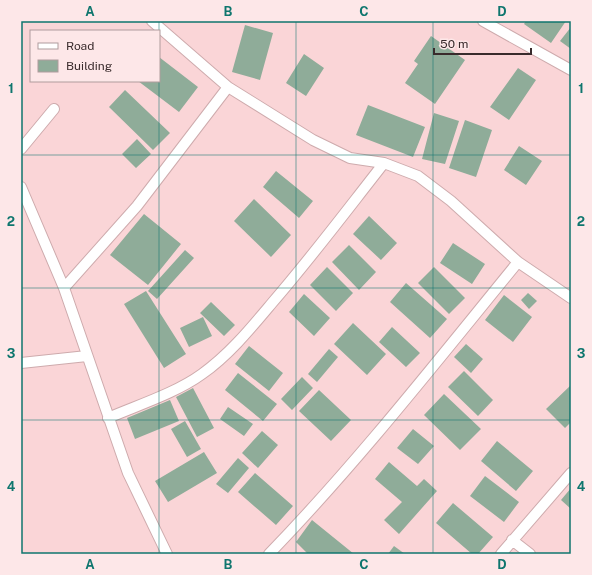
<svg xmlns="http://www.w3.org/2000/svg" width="592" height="575" viewBox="0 0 592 575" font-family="'Public Sans',sans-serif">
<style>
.building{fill:#8fac99}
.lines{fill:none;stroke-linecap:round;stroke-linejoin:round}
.minor-casing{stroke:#ceabad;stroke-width:12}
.minor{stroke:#fff;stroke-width:10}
.grid{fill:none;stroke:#0f766e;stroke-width:1;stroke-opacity:0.55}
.neatline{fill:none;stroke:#0f766e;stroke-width:1.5}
.grid-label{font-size:13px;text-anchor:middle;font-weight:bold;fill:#0f766e}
</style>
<rect width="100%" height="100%" fill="#fad5d7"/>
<!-- building -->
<path class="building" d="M526,21H566L551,43L524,24Z
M245,25L273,33L260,80L232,72Z
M571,27V49L560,41Z
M431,36L465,60L435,104L405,83L418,64L414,61Z
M304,54L324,68L306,96L286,83Z
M159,57L198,87L179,112L138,81H159Z
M518,68L536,80L509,120L490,107Z
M125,90L170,133L153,150L109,107Z
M368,105L425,127L413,157L356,135Z
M434,113L459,121L445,164L422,159Z
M465,120L492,130L476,177L449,168Z
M137,139L151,154L136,168L122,154Z
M519,146L542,161L526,185L504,170Z
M276,171L313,201L299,218L263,187Z
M254,199L291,235L271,257L234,221Z
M144,214L181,244L148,285L110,255Z
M369,216L397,243L381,260L353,234Z
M453,243L485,264L472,284L440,263Z
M349,245L376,272L359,290L332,262Z
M185,250L194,258L157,299L148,291Z
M327,267L353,293L336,311L310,285Z
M434,267L465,298L449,314L418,283Z
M406,283L447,319L430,338L390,302Z
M146,291L186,354L164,368L124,304Z
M528,293L537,301L529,309L521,300Z
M304,294L330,318L314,336L289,312Z
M504,295L532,317L513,342L485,320Z
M211,302L235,325L224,336L200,313Z
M203,317L212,336L189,347L180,328Z
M353,323L386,354L367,375L334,344Z
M392,327L420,353L406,367L379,342Z
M466,344L483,359L471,373L454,357Z
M249,346L283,373L269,391L235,364Z
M329,349L338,357L317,382L308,374Z
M464,371L493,400L478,416L448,387Z
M238,373L277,404L263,421L225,390Z
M302,377L313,388L292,410L281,399Z
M571,385V422L565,428L546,409Z
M193,388L214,428L197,437L176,397Z
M319,390L351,420L331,441L299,411Z
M444,394L481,429L460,450L424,415Z
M170,400L179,421L135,439L127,418Z
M228,407L253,424L244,436L220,419Z
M185,421L201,449L187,457L171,429Z
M413,429L434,446L418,464L397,448Z
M262,431L278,445L258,468L242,453Z
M497,441L533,471L516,491L481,461Z
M204,452L217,473L168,502L155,481Z
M238,458L249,468L228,493L216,484Z
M389,462L417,486L424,479L437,491L399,534L384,520L402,502L375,479Z
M255,473L293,506L276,525L238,492Z
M485,476L519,502L504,522L470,496Z
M571,488V509L561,500Z
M453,503L493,537L478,554H472L436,523Z
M312,520L354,554H308L296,542Z
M394,546L405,554H388Z"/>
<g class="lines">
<defs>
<path id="minor" d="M152,21L228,87L313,140L350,158L384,163L418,176L451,201L518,262L571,298
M483,21L571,70
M21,149L54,109
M21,187L64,288L128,473L167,554
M64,288L137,206L228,87
M21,363L87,356
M108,418C138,405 176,393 202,374C229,355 251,328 272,303C311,258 347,210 384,163
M512,540L530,554
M269,554C358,462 437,361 518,262
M501,554L571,473"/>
</defs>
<!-- minor casing -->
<use href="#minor" class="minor-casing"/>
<!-- minor -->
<use href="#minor" class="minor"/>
</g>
<!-- grid -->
<path class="grid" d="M159,21V31M296,21V554M433,21V554M159,31V81M159,81V554M21,155H571M21,288H571M21,420H571"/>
<!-- border -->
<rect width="592" height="575" fill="none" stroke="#fde7e8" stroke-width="44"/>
<!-- legend -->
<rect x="30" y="30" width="130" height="52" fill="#fde7e8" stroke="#af9c9d"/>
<rect x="38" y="43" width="20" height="6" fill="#ffffff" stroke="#af9c9d"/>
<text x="66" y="50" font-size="12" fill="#392b2c">Road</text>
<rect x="38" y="60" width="20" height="12" fill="#8fac99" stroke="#af9c9d"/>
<text x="66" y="70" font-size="12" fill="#392b2c">Building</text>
<!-- scale -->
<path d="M434 48v6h97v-6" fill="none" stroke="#392b2c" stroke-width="2"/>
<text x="440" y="48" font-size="12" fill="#392b2c" stroke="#fde7e8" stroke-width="3" paint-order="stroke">50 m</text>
<rect x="22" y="22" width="548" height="531" class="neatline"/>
<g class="grid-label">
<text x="90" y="16">A</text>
<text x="228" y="16">B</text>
<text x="364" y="16">C</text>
<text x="502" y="16">D</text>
<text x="11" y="93">1</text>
<text x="581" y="93">1</text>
<text x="11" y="226">2</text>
<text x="581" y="226">2</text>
<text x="11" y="358">3</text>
<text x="581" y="358">3</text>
<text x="11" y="491">4</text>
<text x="581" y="491">4</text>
<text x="90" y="569">A</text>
<text x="228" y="569">B</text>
<text x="364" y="569">C</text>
<text x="502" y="569">D</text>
</g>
</svg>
